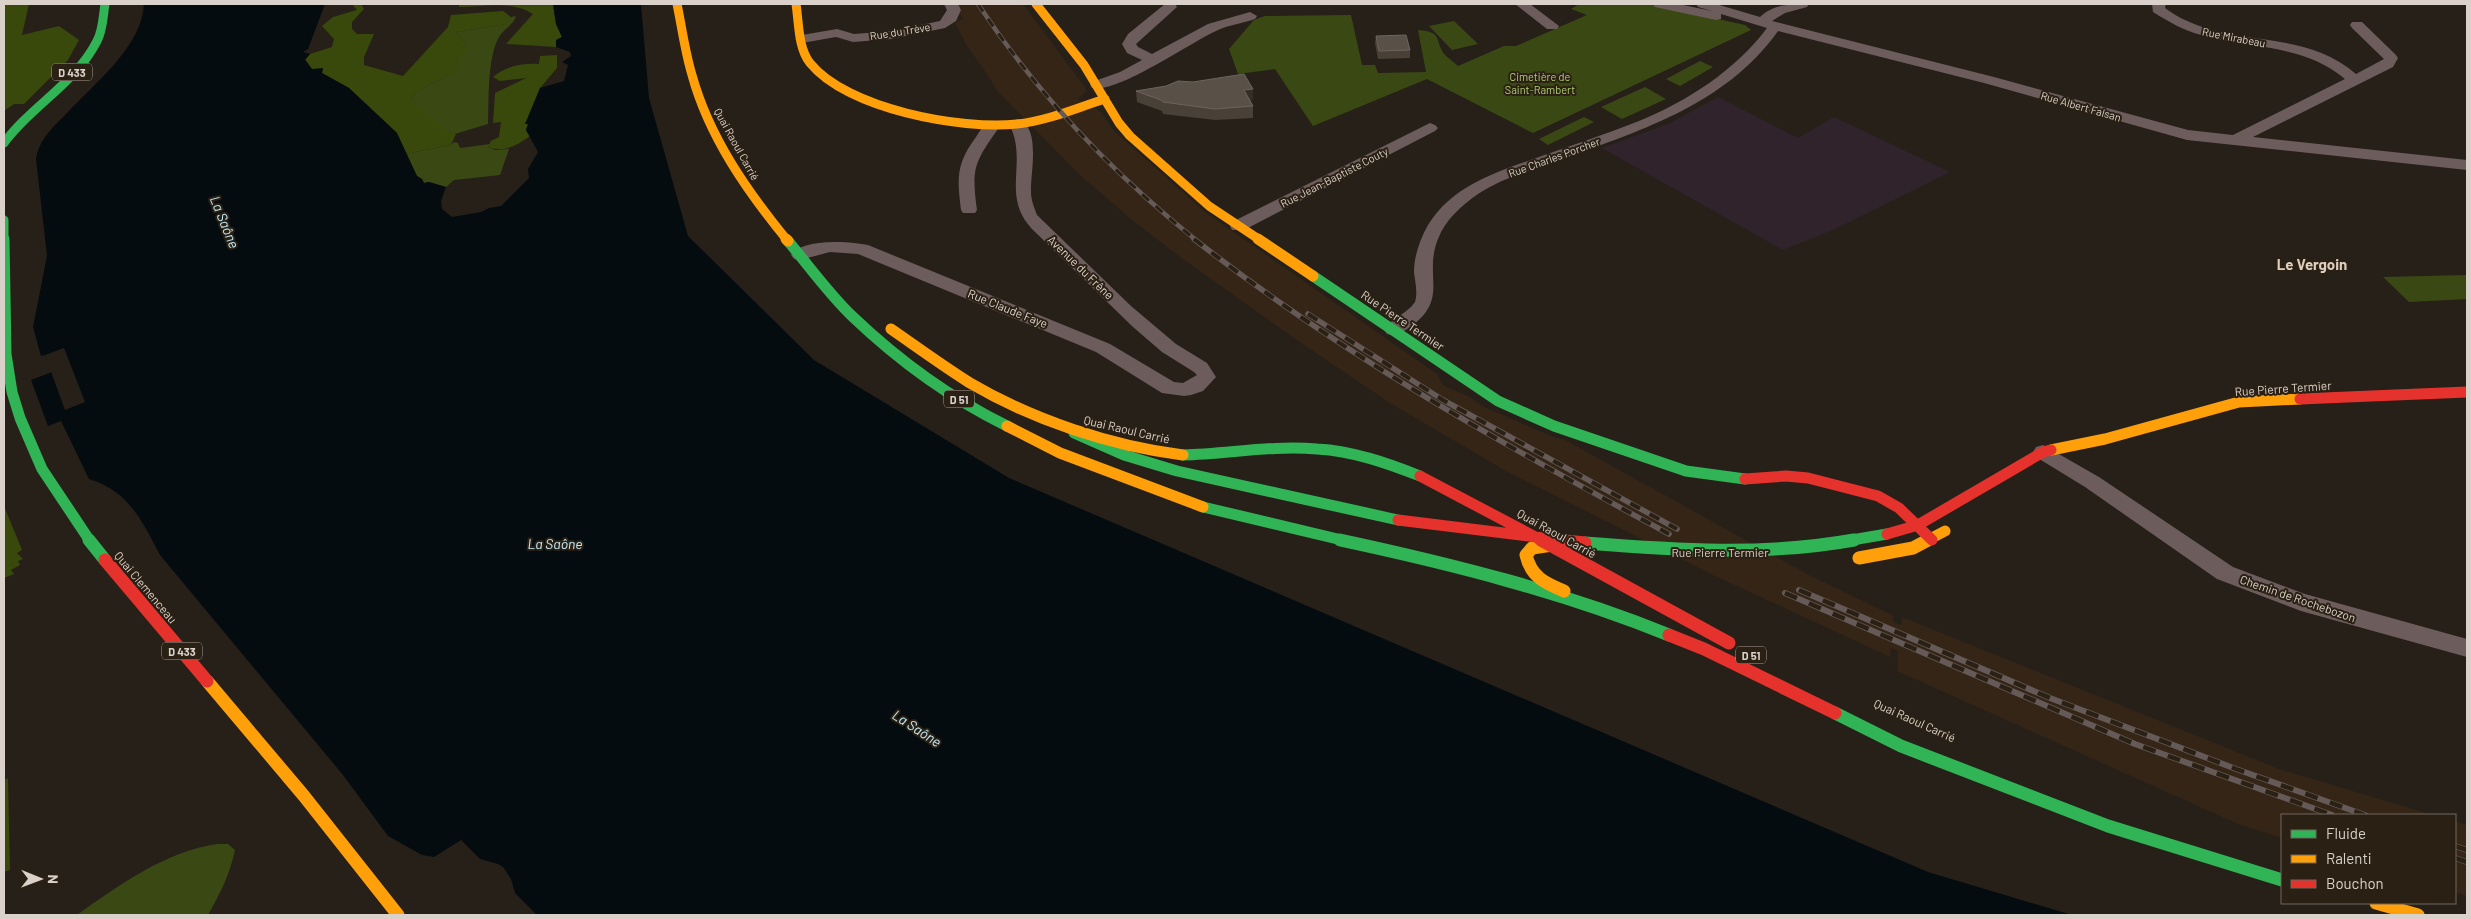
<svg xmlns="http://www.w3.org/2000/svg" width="2471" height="919" viewBox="0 0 2471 919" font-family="Barlow,sans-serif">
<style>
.built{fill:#342516}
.education{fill:#31232c}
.green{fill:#3a4914}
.forest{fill:#39490b}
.water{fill:#050c0f}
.pier{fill:#262019}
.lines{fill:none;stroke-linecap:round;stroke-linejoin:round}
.street{fill:#6d5c5c;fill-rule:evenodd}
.fast-far2{stroke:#30b455;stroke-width:9}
.fast-far1{stroke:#30b455;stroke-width:11}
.fast{stroke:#30b455;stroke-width:13}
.slow-far2{stroke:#ff9f0a;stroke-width:9}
.slow-far1{stroke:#ff9f0a;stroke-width:11}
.slow{stroke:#ff9f0a;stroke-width:13}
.jam-far1{stroke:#e5322d;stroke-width:11}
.jam{stroke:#e5322d;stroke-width:13}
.rail-far2-casing{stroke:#655a57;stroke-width:4.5}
.rail-far1-casing{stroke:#655a57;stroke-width:5.5}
.rail-casing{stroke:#655a57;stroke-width:6}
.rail-far2{stroke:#2b2014;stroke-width:3;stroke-dasharray:9;stroke-linecap:butt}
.rail-far1{stroke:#2b2014;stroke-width:4;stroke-dasharray:11;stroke-linecap:butt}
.rail{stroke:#2b2014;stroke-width:4.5;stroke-dasharray:13;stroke-linecap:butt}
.wall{fill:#494138}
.shaded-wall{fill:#342d25}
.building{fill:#595148;stroke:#6d655c}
.labels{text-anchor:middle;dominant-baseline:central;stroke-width:4;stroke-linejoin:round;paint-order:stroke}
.far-street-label{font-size:11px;fill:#dad2ca;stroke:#2b2014}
.shield{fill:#2b2014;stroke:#a69d93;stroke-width:1}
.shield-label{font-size:11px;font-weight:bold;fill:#dad2ca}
.far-park-label{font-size:11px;fill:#b0d073;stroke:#2b2014}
.street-label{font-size:12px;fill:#dad2ca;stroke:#2b2014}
.water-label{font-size:14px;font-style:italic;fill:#c1ecfc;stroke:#2b2014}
.quarter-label{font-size:15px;font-weight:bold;fill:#ddcebe;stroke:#2b2014}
</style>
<rect width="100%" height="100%" fill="#262019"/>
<!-- built -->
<path class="built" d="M955,4H1023L1087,90L1078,99L1101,112L1113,130L1205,212L1437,374L1443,385L1470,397L1482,406L1551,436L1565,440L1807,574L1894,616L1893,622L1901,625L1902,617L2279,769L2433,815H2282V838L2238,824L1897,671L1898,651L1891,648L1890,657L1713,575L1506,471L1390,403L1301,343L1180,257L1132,220L1079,174L997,91L989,77L967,46L955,23L963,19Z
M2455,821L2467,825V896L2455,892Z"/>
<!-- education -->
<path class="education" d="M1718,97L1798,138L1834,117L1950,172L1833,230L1783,250L1602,148L1668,124Z"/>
<!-- green -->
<path class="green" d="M1579,4H1649L1745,25L1751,30L1533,133L1427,79L1313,126L1275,69L1238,74L1229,49L1254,20L1265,16L1351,15L1362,65H1375L1378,73L1426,72L1418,30C1444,32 1434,41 1445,55C1449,59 1454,62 1458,66L1504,46H1516L1587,15L1571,9Z
M516,16C513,26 504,28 499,37C487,58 489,101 488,124L448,136L411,99C423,82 447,82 461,64L456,59L465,42L456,32L506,24L511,17Z
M1454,21L1478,44L1452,50L1429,26Z
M1700,61L1713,67L1680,86L1666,79Z
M1645,87L1666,99L1622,119L1601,107Z
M1584,117L1594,122L1548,145L1539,139Z
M454,142L458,143L460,148L490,144L488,147L495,150L509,149L500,175L454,180L446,187L429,182L424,183L422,179L417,176L405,154L451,145Z
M2467,275V299L2409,302L2383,277Z
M218,844H228L235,850C230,874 220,894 208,915H77C119,885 166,851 218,844Z"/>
<!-- forest -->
<path class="forest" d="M4,4H29L22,35L59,26L79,40L68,60L24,104H14L4,111Z
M352,4H361L364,9L352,22V29L357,34H374L364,57V65L403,76L448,27L451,15L503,11L511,17L507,24L456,32L465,42L468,52L456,59L462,64C447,82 423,82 411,99L446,130L456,134L451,145L405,154L397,133L349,88L322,73L323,69H312L305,59L310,54L332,47L334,39L322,26L333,17L357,10Z
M459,4H553L556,24L562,37L556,40V47L506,44L533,14C511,0 484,7 459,7Z
M557,55V68L540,88L526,124H528L526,130L530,136C517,146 503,153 488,147L491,141L499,137L501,122L493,123L495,93L526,78L500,81L493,77C505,66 524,63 539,64L540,56Z
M4,506L22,550L17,553L23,559L18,561L20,565L11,570L14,574L4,578Z
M8,778L10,870L4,872V780Z"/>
<!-- water -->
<path class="water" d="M144,4H325L308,49L303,52L310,54L305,60L312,69L323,68L322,73L349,88L397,133L417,176L422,179L424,183L429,182L446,187L441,201L442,209L452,217L481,212L489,208L501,206L529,178L528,169L538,152L526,130L528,124H525L540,88L564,81L568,65L562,62L571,56L570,52L556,47V40L562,37L556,24L553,4H641L649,98L688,236L814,360L1009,478L1928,872L2072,915H537L515,893L511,879L503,867L498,864L480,859L461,840L434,857L422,855L388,836L343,775L160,555C142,521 129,491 89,479L61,421L48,426L31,380L52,372L45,355L41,356L33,327L47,256L36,159C39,140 52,128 65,115C93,85 142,47 144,4Z"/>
<!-- pier -->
<path class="pier" d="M64,348L85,402L65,410L45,355Z"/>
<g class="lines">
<!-- street -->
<path class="street" d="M944,4H958L961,10L956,21L945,28L891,39L853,42L836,37L802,43L795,39L802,35L837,29L854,34L891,31L940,21L947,10Z
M1165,4H1175L1177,7L1136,44L1138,47L1152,54L1208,24L1250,12L1257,16L1255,19C1243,23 1229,25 1218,30C1191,42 1117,94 1092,88L1090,85L1092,82L1120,72L1142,60L1127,53L1122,44L1128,34Z
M1515,4H1530L1559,26L1557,29H1547Z
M1653,4H1678L1712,11L1698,7L1696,4H1716L1760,17C1773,4 1791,4 1809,4L1807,7L1785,13L1772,21L1994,77L2188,130L2233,135L2345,79C2304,44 2251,49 2201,35C2183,30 2169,22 2153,12L2152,4H2166L2165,8C2171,12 2178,17 2185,20C2241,47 2305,30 2356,74L2384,59L2352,28L2350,25L2352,22H2362L2396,55L2398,58L2393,67L2253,137L2467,160V170L2187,140L1984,83L1778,31C1725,106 1636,132 1554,162C1528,171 1501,179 1478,194C1461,206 1445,220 1438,239C1423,276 1450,299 1410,327C1402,332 1397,337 1387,334L1384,330C1391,318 1407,314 1415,302C1418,292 1415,282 1414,272C1414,256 1420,239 1428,225C1453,185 1497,172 1539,157C1572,145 1606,134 1639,121C1686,102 1736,70 1767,28L1721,14V19L1716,20L1655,7Z
M1017,119C1042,126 1030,174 1031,192C1031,200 1034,207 1037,215L1131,306L1176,344L1207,363L1216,377L1203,391L1191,395L1184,396L1162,393L1096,352L858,254L830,252L800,260L794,259L791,255C803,238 850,241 868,245L1110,344L1174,382L1183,383L1197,375L1194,372L1162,352L1133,327L1032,229C1000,195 1029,161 1009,124Z
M992,121L1000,126C975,162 971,166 977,210L975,213H963L961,210C957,178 956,164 976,137C980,131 984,123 992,121Z
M1430,123L1435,125L1438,128L1435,131L1244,230H1232L1230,226L1232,222Z
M2043,445L2099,477L2233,567L2305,594L2467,639V657L2301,611L2217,579L2085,487L2036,457L2033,452L2036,447Z"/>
<!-- fast-far2 -->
<path class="fast-far2" d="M4,143C31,106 76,83 97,41C103,30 103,16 105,4
M4,220V240"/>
<!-- fast-far1 -->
<path class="fast-far1" d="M4,239L6,354L12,392L20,418L42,469L90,541
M788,241C809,266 829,294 852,316C898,360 950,398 1007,426
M1313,276L1498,401L1554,426L1686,471L1745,479
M1074,433L1124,455L1177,471L1398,520
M1183,455C1228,454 1272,445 1317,449C1353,451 1387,463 1420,476
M1203,507L1346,541
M1846,541L1887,534"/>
<!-- fast -->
<path class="fast" d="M89,540L105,560
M1340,540C1452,564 1563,592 1669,635
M1585,543C1674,550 1766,556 1854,540
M1835,713L1901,746L2108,826L2282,880"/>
<!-- slow-far2 -->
<path class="slow-far2" d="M677,4C682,28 685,52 692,75C709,137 747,191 787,240
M796,4C799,23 798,48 810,63C847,109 961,130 1017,124C1047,121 1076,108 1105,99
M1036,4L1084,65L1119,123L1130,136L1209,206L1260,240"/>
<!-- slow-far1 -->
<path class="slow-far1" d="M786,239L788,241
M1258,239L1313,276
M891,329C917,347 943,366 970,383C1033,420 1111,446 1183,455
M1007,426L1060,453L1203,507
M2051,450L2105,439L2239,402L2300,399
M1926,541L1945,531"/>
<!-- slow -->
<path class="slow" d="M1559,544L1532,548L1526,555C1531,577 1545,583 1564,591
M1859,558L1913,548L1928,540
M207,681L304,796L398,915
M2376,903L2418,915"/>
<!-- jam-far1 -->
<path class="jam-far1" d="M2300,399L2467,392
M1420,476L1543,541
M1745,479L1786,476L1808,478L1878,496L1899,508L1932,540
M1398,520L1568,541
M1887,534L1918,525L2043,452L2051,450"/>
<!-- jam -->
<path class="jam" d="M1541,540L1729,643
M1556,540L1585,543
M105,560L207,681
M1669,635L1704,649L1835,713"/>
<defs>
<path id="rail-far2" d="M978,4C1038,95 1111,172 1196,240"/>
<path id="rail-far1" d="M1194,239C1342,355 1504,445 1669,534
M1308,314L1443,400L1677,529"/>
<path id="rail" d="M1799,590L2050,698L2236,769L2365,815
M1785,593L2135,744L2332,815
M2455,846L2467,850
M2455,858L2467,862"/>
</defs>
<!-- rail-far2 casing -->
<use href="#rail-far2" class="rail-far2-casing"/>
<!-- rail-far1 casing -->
<use href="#rail-far1" class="rail-far1-casing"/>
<!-- rail casing -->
<use href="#rail" class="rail-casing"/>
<!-- rail-far2 -->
<use href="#rail-far2" class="rail-far2"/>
<!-- rail-far1 -->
<use href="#rail-far1" class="rail-far1"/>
<!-- rail -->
<use href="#rail" class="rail"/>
</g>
<!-- wall -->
<path class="wall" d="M1376,36L1410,50V58L1378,59L1375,43Z
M1136,91L1253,100H1250L1253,106V118L1215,120L1163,114L1162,111L1137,102Z"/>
<!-- shaded-wall -->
<path class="shaded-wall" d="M1253,89V100L1244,101V90Z"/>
<!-- building -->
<path class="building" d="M1406,35L1410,50L1379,51L1376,36Z
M1244,74L1253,89L1244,90L1253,106L1215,109L1163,102L1161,100L1136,91L1166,86L1178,81L1193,82Z"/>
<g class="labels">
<!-- far-street labels -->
<g class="far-street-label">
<text transform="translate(900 31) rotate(-9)">Rue du Trève</text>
<text transform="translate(2234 37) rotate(11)">Rue Mirabeau</text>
<text transform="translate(2081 106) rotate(16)">Rue Albert Falsan</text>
<text transform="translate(737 144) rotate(61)">Quai Raoul Carrié</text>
<text transform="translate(1554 157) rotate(-20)">Rue Charles Porcher</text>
<text transform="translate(1334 177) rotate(-27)">Rue Jean-Baptiste Couty</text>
</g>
<!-- shield labels -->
<g class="shield">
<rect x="52" y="63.5" width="40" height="17" rx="4"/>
<rect x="944" y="390.5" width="30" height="17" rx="4"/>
<rect x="162" y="642.5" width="40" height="17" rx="4"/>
<rect x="1736" y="646.5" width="30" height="17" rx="4"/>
</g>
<g class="shield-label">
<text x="72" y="72">D 433</text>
<text x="959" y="399">D 51</text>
<text x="182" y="651">D 433</text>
<text x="1751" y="655">D 51</text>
</g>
<!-- far-park labels -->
<g class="far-park-label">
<text x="1540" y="76">Cimetière de<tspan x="1540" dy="13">Saint-Rambert</tspan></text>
</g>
<!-- street labels -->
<g class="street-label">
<text transform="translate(1081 267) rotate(44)">Avenue du Frêne</text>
<text transform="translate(1008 308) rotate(22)">Rue Claude Faye</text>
<text transform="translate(1403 320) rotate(34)">Rue Pierre Termier</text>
<text transform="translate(2283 388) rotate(-4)">Rue Pierre Termier</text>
<text transform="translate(1127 429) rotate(13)">Quai Raoul Carrié</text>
<text transform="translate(1557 533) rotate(29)">Quai Raoul Carrié</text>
<text x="1720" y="552">Rue Pierre Termier</text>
<text transform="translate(146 587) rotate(50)">Quai Clemenceau</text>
<text transform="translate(2298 598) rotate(19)">Chemin de Rochebozon</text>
<text transform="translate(1915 720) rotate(24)">Quai Raoul Carrié</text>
</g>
<!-- water labels -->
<g class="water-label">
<text transform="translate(225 222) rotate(68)">La Saône</text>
<text x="555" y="543">La Saône</text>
<text transform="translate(917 728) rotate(33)">La Saône</text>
</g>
<!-- quarter labels -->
<g class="quarter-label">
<text x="2312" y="264">Le Vergoin</text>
</g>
</g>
<!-- border -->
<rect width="2471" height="919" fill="none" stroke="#dad2ca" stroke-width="10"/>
<!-- legend -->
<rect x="2281" y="814" width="175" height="90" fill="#2b2014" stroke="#71675d"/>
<rect x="2291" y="830" width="25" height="8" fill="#30b455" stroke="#71675d"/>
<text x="2326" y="839" font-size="15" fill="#dad2ca">Fluide</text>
<rect x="2291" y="855" width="25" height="8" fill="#ff9f0a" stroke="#71675d"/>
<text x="2326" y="864" font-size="15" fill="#dad2ca">Ralenti</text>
<rect x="2291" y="880" width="25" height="8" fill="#e5322d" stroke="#71675d"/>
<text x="2326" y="889" font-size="15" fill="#dad2ca">Bouchon</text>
<!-- north arrow -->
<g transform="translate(40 879) rotate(91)" stroke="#2b2014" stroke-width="4" paint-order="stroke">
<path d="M0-4L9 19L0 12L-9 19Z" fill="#dad2ca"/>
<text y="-8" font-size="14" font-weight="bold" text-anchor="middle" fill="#dad2ca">N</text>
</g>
</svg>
